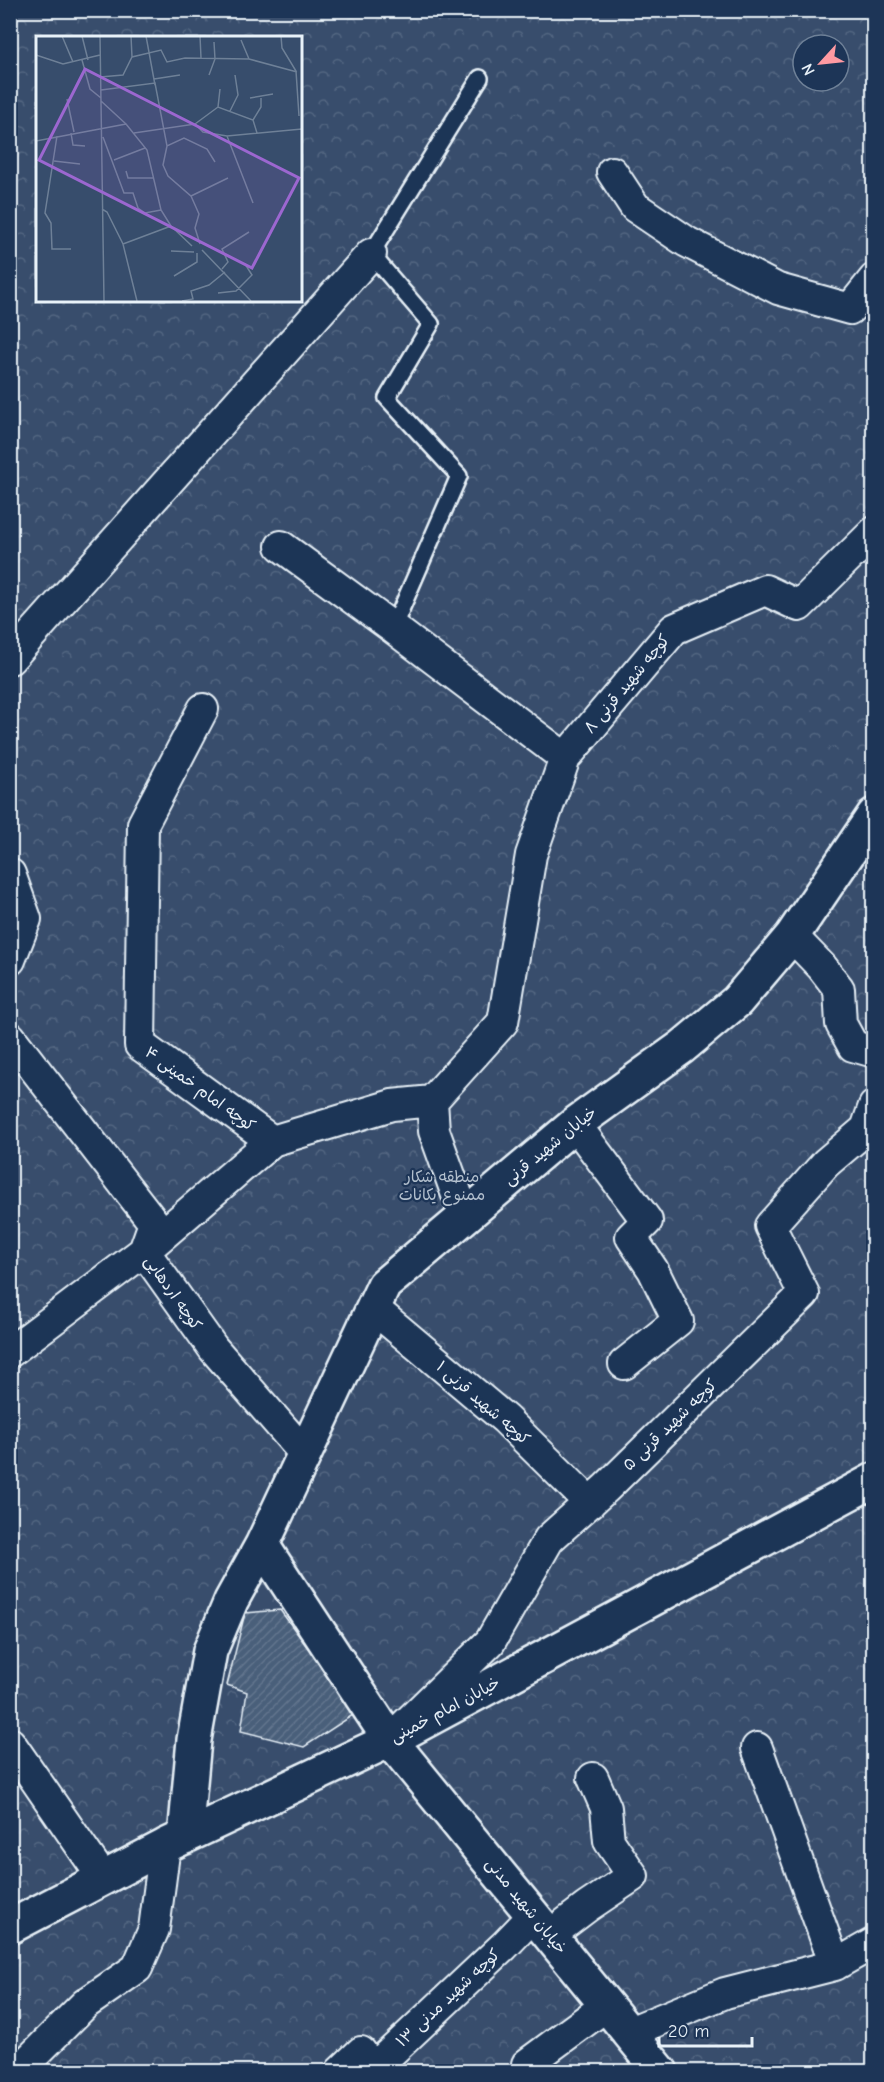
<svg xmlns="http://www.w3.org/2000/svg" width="884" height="2082" viewBox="0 0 884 2082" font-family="'Comic Neue','Playpen Sans Arabic',sans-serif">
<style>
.park{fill:url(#park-crowns);stroke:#909fb2;stroke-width:1.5;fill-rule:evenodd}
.building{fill:url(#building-hatch);stroke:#e8f1f8;stroke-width:1.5}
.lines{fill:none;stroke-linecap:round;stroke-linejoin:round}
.lane-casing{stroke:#e8f1f8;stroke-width:20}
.street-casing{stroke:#e8f1f8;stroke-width:34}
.secondary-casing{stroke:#e8f1f8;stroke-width:38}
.lane{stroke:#1d3557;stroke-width:15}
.street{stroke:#1d3557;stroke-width:30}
.secondary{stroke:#1d3557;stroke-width:33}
.labels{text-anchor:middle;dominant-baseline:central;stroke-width:4.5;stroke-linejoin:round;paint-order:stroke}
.street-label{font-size:16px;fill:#e8f1f8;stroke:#1d3557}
.park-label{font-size:16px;fill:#b3c0ce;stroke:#1d3557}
.inset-road{fill:none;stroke:#6e8097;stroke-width:1.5}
.view{fill:#9c67d0;fill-opacity:0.15;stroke:#9c67d0;stroke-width:3}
.inset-edge{fill:none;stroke:#e8f1f8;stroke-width:3}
</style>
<defs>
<pattern id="park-crowns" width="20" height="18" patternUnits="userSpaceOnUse" patternTransform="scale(1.5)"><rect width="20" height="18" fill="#374d6c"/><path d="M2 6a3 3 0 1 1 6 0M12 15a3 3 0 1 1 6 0" fill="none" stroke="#546782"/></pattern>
<pattern id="building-hatch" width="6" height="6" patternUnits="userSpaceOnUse" patternTransform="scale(1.5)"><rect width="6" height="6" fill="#495e7a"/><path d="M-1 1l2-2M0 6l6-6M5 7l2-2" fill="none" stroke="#63768e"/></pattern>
</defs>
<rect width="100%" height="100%" fill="#1d3557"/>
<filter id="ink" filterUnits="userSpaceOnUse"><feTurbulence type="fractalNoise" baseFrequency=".0167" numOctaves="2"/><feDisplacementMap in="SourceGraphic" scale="12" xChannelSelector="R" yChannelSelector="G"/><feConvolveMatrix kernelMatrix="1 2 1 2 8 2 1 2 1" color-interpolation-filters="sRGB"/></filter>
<g filter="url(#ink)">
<!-- park -->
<path class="park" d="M11,11H873V2071H11ZM38,38H300V300H38ZM803,45H839V81H803Z"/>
<!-- building -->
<path class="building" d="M280,1610L356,1713L304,1747L241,1731L247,1692L227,1685L245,1613Z"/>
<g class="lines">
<defs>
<path id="lane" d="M393,628L459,476L387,398L431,324L371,254L480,78"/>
<path id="street" d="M612,172L635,207L687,242L778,289L850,309L874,279
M10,659L371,254
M565,758L674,629L765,590L799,606L874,532
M10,874L26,919L10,960
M792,936L822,967L839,989L841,1024L853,1046L874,1052
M10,1037L154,1223L144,1251L213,1348L305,1454
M432,1101L434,1131L465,1217
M575,1124L647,1221L631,1237L653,1270L678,1321L624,1364
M272,1141L392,1105L432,1101L503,1022L531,855L565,758L393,628L281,546
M373,1308L505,1419L590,1503
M10,1352L144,1251L272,1141L140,1045L143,824L203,709
M404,1726L490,1642L549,1539L606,1488L804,1294L770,1226L826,1163L866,1129L874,1106
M10,1743L103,1878
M757,1748L835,1965
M550,1935L587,1907L633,1876L609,1841L606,1808L593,1778
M630,2032L725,1993L835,1965L874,1943
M17,2072L85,2004L137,1968L154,1929L165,1846
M340,2072L361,2052L372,2070L504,1946L534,1915
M529,2072L527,2064L607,2005"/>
<path id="secondary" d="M262,1545L384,1285L575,1124L682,1047L737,1001L792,936L874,815
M185,1837L194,1740L210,1651L231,1601L262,1545L390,1740L661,2072
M10,1927L165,1846L390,1740L874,1480"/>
</defs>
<!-- lane casing -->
<use href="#lane" class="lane-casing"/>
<!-- street casing -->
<use href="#street" class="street-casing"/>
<!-- secondary casing -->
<use href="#secondary" class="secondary-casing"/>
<!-- lane -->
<use href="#lane" class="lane"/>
<!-- street -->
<use href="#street" class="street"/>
<!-- secondary -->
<use href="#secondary" class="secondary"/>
</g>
</g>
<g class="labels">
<!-- street labels -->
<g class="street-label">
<text transform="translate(627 684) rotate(-50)">کوچه شهید قرنی ۸</text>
<text transform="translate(200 1089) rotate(36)">کوچه امام خمینی ۴</text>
<text transform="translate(550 1146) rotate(-39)">خیابان شهید قرنی</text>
<text transform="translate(173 1293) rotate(55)">کوچه اردهایی</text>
<text transform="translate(483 1403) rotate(41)">کوچه شهید قرنی ۱</text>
<text transform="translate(670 1425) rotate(-44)">کوچه شهید قرنی ۵</text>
<text transform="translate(445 1710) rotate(-28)">خیابان امام خمینی</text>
<text transform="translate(526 1906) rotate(51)">خیابان شهید مدنی</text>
<text transform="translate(448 1998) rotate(-43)">کوچه شهید مدنی ۱۳</text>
</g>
<!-- park labels -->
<g class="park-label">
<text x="442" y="1177">منطقه شکار<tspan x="442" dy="18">ممنوع یکانات</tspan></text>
</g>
</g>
<!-- overview -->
<g transform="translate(36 36)">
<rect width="266" height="266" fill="#1d3557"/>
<path d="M0,0H265V265H0Z" fill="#374d6c"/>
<path class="inset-road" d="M26,0L37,26M46,0L52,24M64,0L68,265M95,0L96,21M110,0L119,49M164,0L165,22M245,0L246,12L260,35L263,80M205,4L213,23M0,19L27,28L64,19M46,24L54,53L65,62M173,39L179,23L178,6M64,41L87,39L96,21L125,14L131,26L149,22L213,23L261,36M118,43L144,39M65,54L119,47L131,110L148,102L171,113L179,126M214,62L237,58M31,63L38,96M182,71L184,53M194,75L202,59L199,39M217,84L225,71V62M90,88L111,114L125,174L135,190L156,210M159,88L182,71L217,84L221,97M35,97L37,109L49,110M98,97L159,88L167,96L191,100L266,93M21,100L9,177L15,187L16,213H35M191,100L217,167M67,101L88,157H97L102,172L109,177L125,174M0,105L90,88L65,65M131,110L127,129L132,140L155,160L192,142M78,124L109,112M18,125L44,128M90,135L92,142H117M155,160L163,178L159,192L164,208M66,173L71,176L87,208L101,265M87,208L135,190M166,214L215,265M135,215L158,216M186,233L192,226L186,213L213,196M138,240L161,226V217M182,257L200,255L216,239L209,228M146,265L157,263L155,255L173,249L189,236"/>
<path class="view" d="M49,33L263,142L216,232L3,124Z"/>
<rect width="266" height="266" class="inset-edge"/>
</g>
<!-- margin -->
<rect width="884" height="2082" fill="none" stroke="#1d3557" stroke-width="36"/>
<rect x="18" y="18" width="848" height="2046" fill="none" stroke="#e8f1f8" stroke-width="2" filter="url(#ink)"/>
<!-- north arrow -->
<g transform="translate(821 63) rotate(243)"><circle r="28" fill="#1d3557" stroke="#6e8097" stroke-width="1.5"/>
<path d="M0-4.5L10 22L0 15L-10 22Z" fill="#ff9aa2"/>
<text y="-9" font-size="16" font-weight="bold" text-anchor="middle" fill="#e8f1f8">N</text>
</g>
<!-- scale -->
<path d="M659 2037v9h93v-9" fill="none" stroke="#e8f1f8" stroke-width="3"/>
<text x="668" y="2037" font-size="18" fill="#e8f1f8" stroke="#1d3557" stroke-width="4.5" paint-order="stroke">20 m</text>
</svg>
